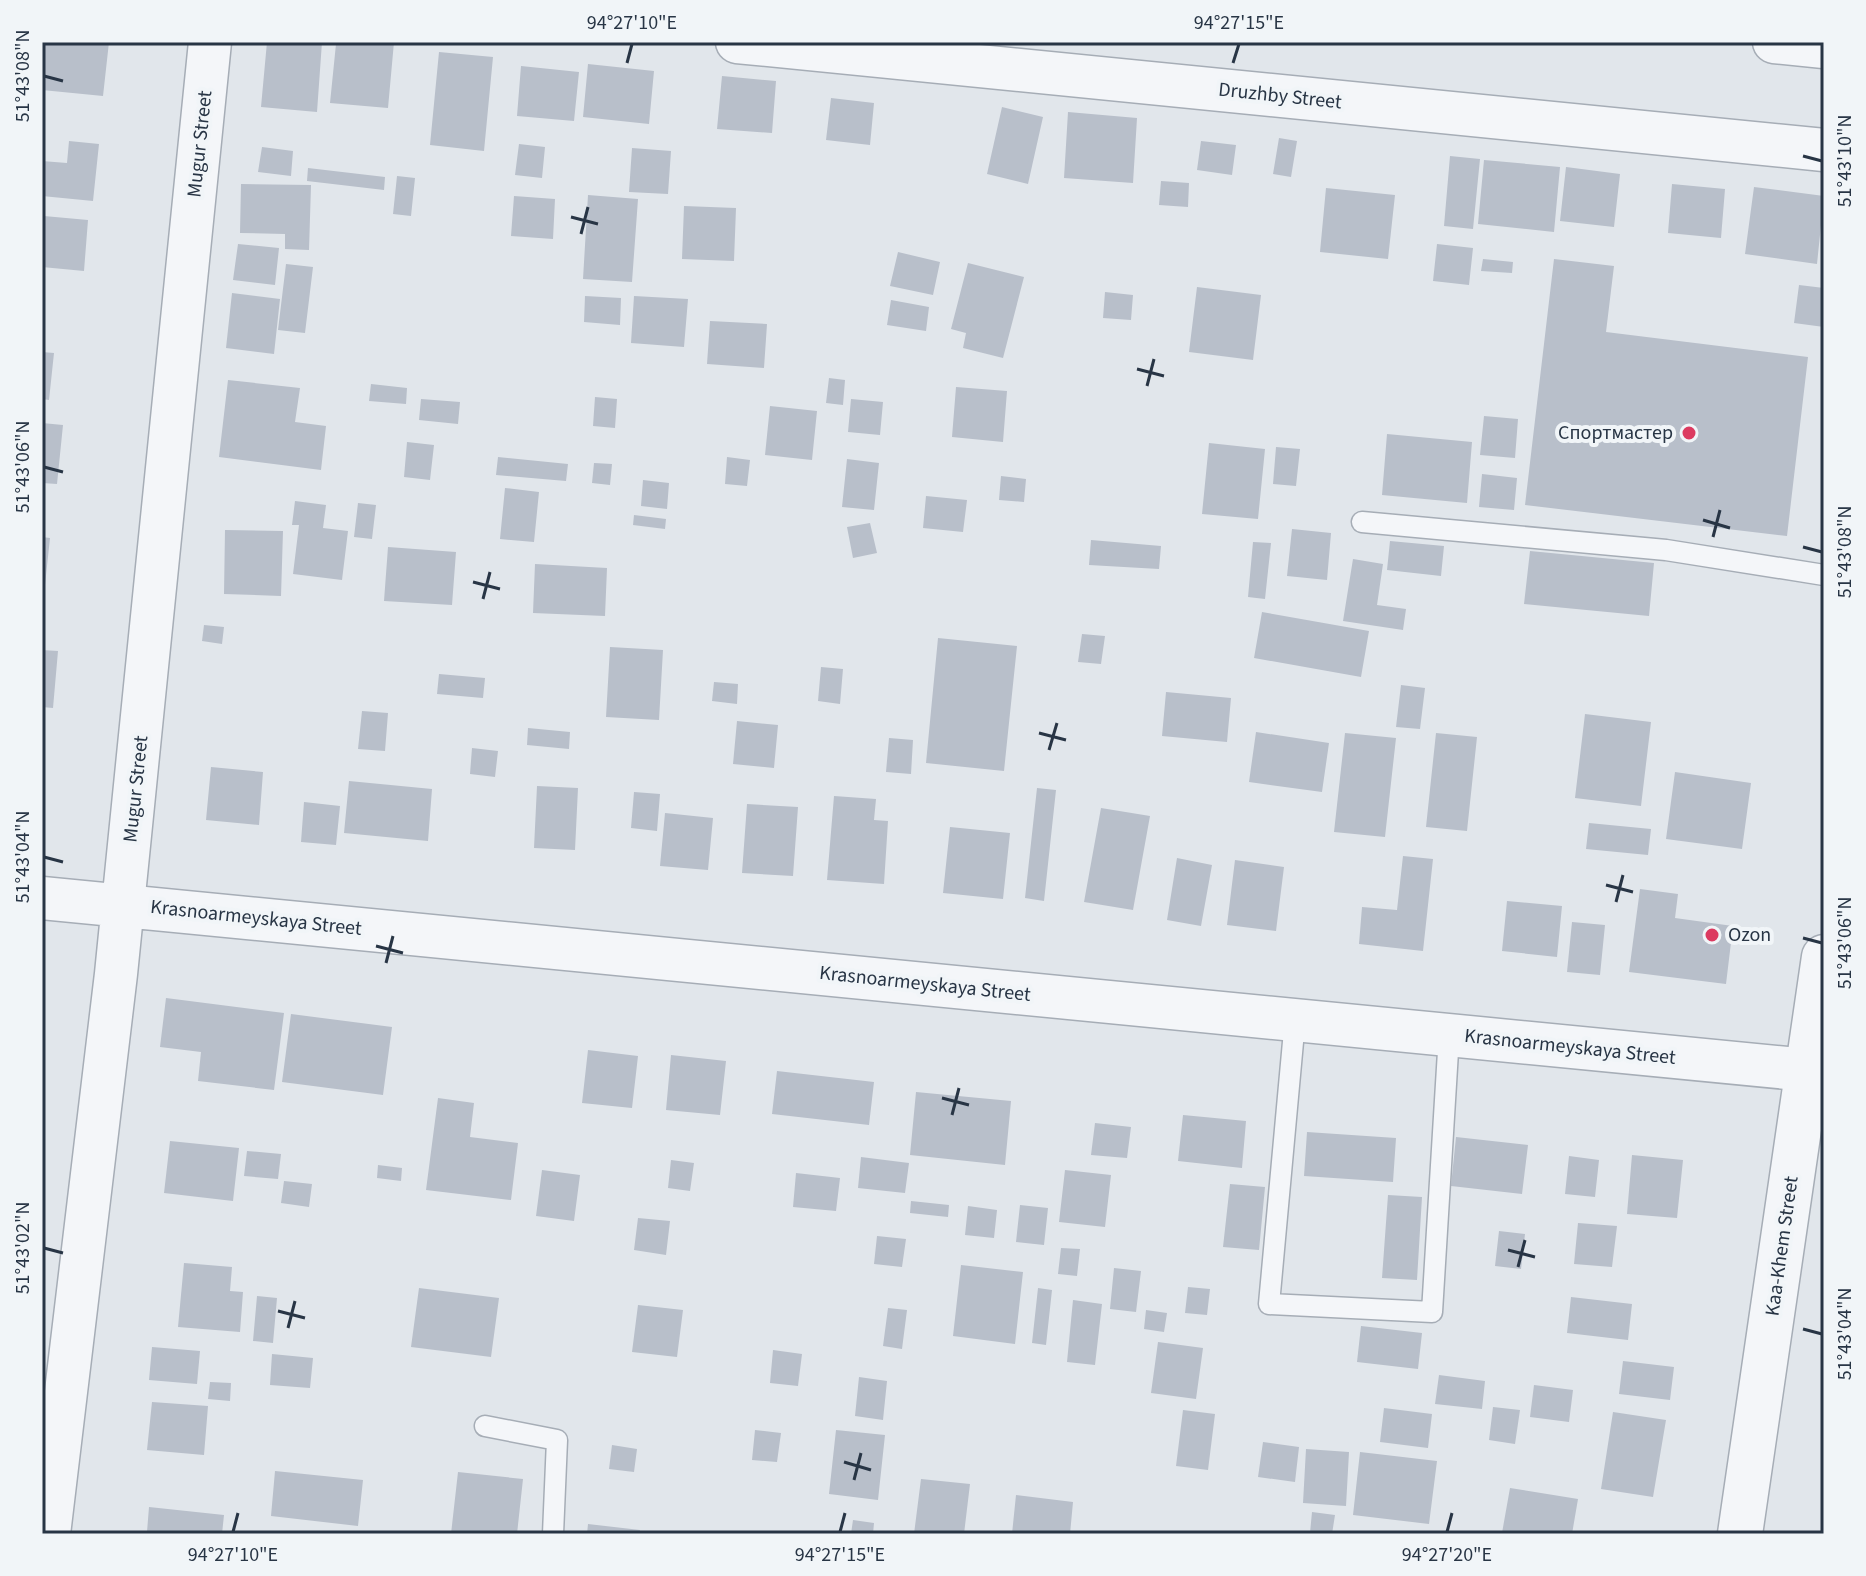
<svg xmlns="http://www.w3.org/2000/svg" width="1866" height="1576" viewBox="0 0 1866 1576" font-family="'Source Sans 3',sans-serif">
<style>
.building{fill:#b8bfca}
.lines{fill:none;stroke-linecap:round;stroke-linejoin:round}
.service-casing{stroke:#a6adb6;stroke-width:23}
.minor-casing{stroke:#a6adb6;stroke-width:45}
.tertiary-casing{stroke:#a6adb6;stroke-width:47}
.service{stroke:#f4f6f9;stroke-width:20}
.minor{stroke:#f4f6f9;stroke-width:42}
.tertiary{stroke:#f4f6f9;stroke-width:44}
.ticks{fill:none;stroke:#283545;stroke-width:3}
.poi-dot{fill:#dc3a60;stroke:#f1f5f8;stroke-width:3}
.labels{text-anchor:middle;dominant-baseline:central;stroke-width:8;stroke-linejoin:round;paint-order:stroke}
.street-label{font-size:20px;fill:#283545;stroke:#f1f5f8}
.poi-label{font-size:20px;fill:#283545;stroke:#f1f5f8;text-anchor:end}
.neatline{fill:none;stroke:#283545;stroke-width:3}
.ticks-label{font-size:20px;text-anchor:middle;fill:#283545}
</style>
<rect width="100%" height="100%" fill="#e1e6eb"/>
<!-- building -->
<path class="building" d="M42,42H109L103,96L42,90Z
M267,42H322L317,112L261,107Z
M351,42H394L388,108L330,103L336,44L350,45Z
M439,52L493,57L484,151L430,145Z
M588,64L654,71L649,124L583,117Z
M521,66L579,72L574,121L517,116Z
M722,76L776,81L772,133L717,129Z
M831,98L874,103L870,145L826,140Z
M1002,107L1043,117L1028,184L987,174Z
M1068,112L1137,118L1133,183L1064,178Z
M1279,138L1297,141L1291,177L1273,174Z
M69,141L99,144L93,201L42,196V161L67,163Z
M1201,141L1236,145L1232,175L1197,170Z
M519,144L545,147L542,178L515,175Z
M262,147L293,151L291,176L258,172Z
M632,148L671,151L668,194L629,192Z
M1450,156L1480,159L1473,229L1444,226Z
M1484,160L1560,167L1554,232L1478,224Z
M1566,167L1620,174L1614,227L1560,221Z
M308,168L385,177L384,190L307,181Z
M397,176L415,178L411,216L393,214Z
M1161,181L1189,183L1188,207L1159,205Z
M241,184L311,185L309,250L285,249V234L240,233Z
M1672,184L1725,189L1721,238L1668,233Z
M1754,187L1824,196L1817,264L1745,254Z
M1326,188L1395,195L1388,259L1320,252Z
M588,195L638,199L632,282L583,279Z
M514,196L555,199L553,239L511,236Z
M684,206L736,208L734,261L682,259Z
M44,216L88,220L84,271L42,267Z
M238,244L279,248L275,285L233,280Z
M1437,244L1473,248L1469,285L1433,281Z
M898,252L940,262L933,295L890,286Z
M1483,259L1513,262L1512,273L1481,271Z
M1554,259L1614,266L1606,332L1808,357L1787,536L1525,505Z
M968,263L1024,277L1003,358L963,348L966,333L951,329Z
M286,264L313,267L305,333L278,330Z
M1799,285L1824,288V327L1794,323Z
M1197,287L1261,295L1253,360L1189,352Z
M1105,292L1133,295L1131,320L1103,318Z
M232,293L280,299L274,354L226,348Z
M585,296L621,298L620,325L584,322Z
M634,296L688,299L684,347L631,343Z
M891,300L929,307L926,331L887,325Z
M710,321L767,324L764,368L707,364Z
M42,352L54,353L49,400L42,399Z
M829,378L845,380L843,405L826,403Z
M228,380L300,388L295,422L326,426L321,470L219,457Z
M371,384L407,388L406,404L369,401Z
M956,387L1007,391L1003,442L952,437Z
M595,397L617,399L615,428L593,426Z
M421,399L460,402L458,424L419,420Z
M851,399L883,402L880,435L848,432Z
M770,406L817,411L812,460L765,455Z
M1484,416L1518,419L1515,458L1480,455Z
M42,423L63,425L57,484L42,483Z
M1387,434L1472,442L1467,503L1382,495Z
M407,442L434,445L430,480L404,477Z
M1209,443L1265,449L1258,519L1202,514Z
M1276,447L1300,449L1296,486L1273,484Z
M498,457L568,464L566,481L496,475Z
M727,457L750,460L747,486L725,484Z
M847,459L879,463L874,510L842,507Z
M594,463L612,464L610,485L592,483Z
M1482,474L1517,478L1514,510L1479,507Z
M1001,476L1026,479L1024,502L999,500Z
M643,480L669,483L667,509L641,506Z
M505,488L539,492L534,542L500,539Z
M926,496L967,500L963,532L923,528Z
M295,501L326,505L323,528L348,531L342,580L293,574L299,525H292Z
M358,503L376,505L372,539L354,537Z
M634,515L666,519L665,529L633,525Z
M870,523L877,553L853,558L847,527Z
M1292,529L1331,533L1327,580L1287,576Z
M225,530L283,531L281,596L224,594Z
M42,537L50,538L44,594L42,593Z
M1091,540L1161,546L1159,569L1089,565Z
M1390,541L1444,546L1441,576L1387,570Z
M1253,542L1271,543L1265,599L1248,597Z
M388,547L456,552L452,605L384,601Z
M1530,551L1654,563L1649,616L1524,604Z
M1353,559L1383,564L1377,605L1406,609L1403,630L1343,621Z
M535,564L607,568L605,616L533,613Z
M1262,612L1369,631L1361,677L1254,658Z
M204,625L224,627L222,644L202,641Z
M1082,634L1105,636L1101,664L1078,662Z
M938,638L1017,646L1004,771L926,763Z
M610,647L663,650L659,720L606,717Z
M42,650L58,651L53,708L42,707Z
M821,667L843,669L840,704L818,701Z
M439,674L485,678L483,698L437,694Z
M714,682L738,684L737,704L712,701Z
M1401,685L1425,688L1420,729L1396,727Z
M1166,692L1231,698L1227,742L1162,736Z
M362,711L388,713L385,751L358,749Z
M1585,714L1651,722L1641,806L1575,798Z
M737,721L778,725L774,768L733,764Z
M528,728L570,732L569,749L527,745Z
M1256,732L1329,743L1322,792L1249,782Z
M1345,733L1396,738L1385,837L1334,832Z
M1436,733L1477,737L1467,831L1426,827Z
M889,738L913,740L911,774L886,772Z
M472,748L498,751L495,777L470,774Z
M211,767L263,772L259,825L206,820Z
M1675,772L1751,783L1742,849L1666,839Z
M349,781L432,789L428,841L344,833Z
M537,786L578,788L575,850L534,848Z
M1037,788L1056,790L1044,901L1025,898Z
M634,792L660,794L657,831L631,828Z
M834,796L876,799L874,820L888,821L884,884L827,880Z
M304,802L340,806L336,845L301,842Z
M747,804L798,807L793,876L742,873Z
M1101,808L1150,816L1133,910L1084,902Z
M665,813L713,818L708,870L660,866Z
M1589,823L1651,829L1648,855L1586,849Z
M950,827L1010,833L1003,899L943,893Z
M1403,856L1433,859L1423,951L1359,944L1362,907L1397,910Z
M1177,858L1212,865L1201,926L1167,920Z
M1235,860L1284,867L1276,931L1227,925Z
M1640,889L1678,894L1675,918L1733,926L1726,984L1629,972Z
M1507,901L1562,906L1557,957L1502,951Z
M1572,922L1605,925L1600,975L1567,972Z
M166,998L284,1013L274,1090L198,1081L201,1052L160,1047Z
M291,1014L392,1027L383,1095L282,1082Z
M588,1050L638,1056L632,1108L582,1103Z
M671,1055L726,1061L720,1115L666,1110Z
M777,1071L874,1082L869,1125L772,1114Z
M916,1092L1011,1101L1005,1165L910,1155Z
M438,1098L474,1103L470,1137L518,1143L511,1200L426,1190Z
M1183,1115L1246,1121L1242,1168L1178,1161Z
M1095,1123L1131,1127L1127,1158L1091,1155Z
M1307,1132L1396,1138L1393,1182L1304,1176Z
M1456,1137L1528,1145L1522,1194L1451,1186Z
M170,1141L239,1148L233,1201L164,1193Z
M247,1151L281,1154L278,1179L244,1176Z
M1632,1155L1683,1160L1677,1218L1627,1214Z
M1569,1156L1599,1160L1595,1197L1565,1194Z
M861,1157L909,1163L905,1193L858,1188Z
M671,1160L694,1163L690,1191L668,1188Z
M378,1165L402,1168L401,1181L377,1178Z
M542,1170L580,1175L574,1221L536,1216Z
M1065,1170L1111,1175L1105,1227L1059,1222Z
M796,1173L840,1178L836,1211L793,1207Z
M284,1181L312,1184L309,1207L281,1203Z
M1230,1184L1265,1187L1259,1250L1223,1247Z
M1388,1195L1422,1197L1417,1280L1382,1278Z
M911,1201L949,1205L948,1217L910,1213Z
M1020,1205L1048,1208L1044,1245L1016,1242Z
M968,1206L997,1210L994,1238L965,1235Z
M638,1218L670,1221L666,1255L634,1250Z
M1578,1223L1617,1226L1612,1267L1574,1264Z
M1499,1231L1525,1234L1521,1269L1495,1266Z
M877,1236L906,1239L902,1267L874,1264Z
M1061,1248L1080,1249L1077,1276L1058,1274Z
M184,1263L232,1267L230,1291L243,1292L240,1332L178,1327Z
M961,1265L1023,1272L1015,1344L953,1336Z
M1114,1268L1141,1271L1136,1312L1110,1309Z
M1188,1287L1210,1289L1207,1315L1185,1313Z
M419,1288L499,1298L491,1357L411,1347Z
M1038,1288L1052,1290L1046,1345L1032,1343Z
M257,1296L277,1298L273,1343L253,1341Z
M1571,1297L1632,1304L1628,1340L1567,1333Z
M1073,1300L1102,1304L1095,1365L1067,1362Z
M638,1305L683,1310L677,1357L632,1352Z
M888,1308L907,1310L902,1349L883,1346Z
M1146,1310L1167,1313L1164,1332L1144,1329Z
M1361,1326L1422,1333L1418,1369L1357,1362Z
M1158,1342L1203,1348L1196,1399L1151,1393Z
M152,1347L200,1351L197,1384L149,1380Z
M773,1350L802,1354L798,1386L770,1383Z
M272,1354L313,1358L310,1388L270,1385Z
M1623,1361L1674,1367L1670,1400L1619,1394Z
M1439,1375L1485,1381L1482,1409L1435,1404Z
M859,1377L887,1381L883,1420L855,1416Z
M210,1382L231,1383L230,1401L208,1399Z
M1534,1385L1573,1390L1569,1422L1530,1417Z
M152,1402L208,1406L204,1455L147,1450Z
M1493,1407L1520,1410L1515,1444L1489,1440Z
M1384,1408L1432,1414L1428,1448L1380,1442Z
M1183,1410L1215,1414L1208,1470L1176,1466Z
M1613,1412L1666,1420L1653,1497L1601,1489Z
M755,1430L781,1433L777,1462L752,1460Z
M836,1430L885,1435L878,1500L829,1494Z
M1263,1442L1299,1447L1295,1482L1258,1477Z
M612,1445L637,1449L634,1472L609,1469Z
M1306,1449L1349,1452L1346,1506L1303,1503Z
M1360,1452L1437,1461L1429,1524L1353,1515Z
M275,1471L363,1480L358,1526L271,1516Z
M458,1472L523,1479L517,1534H451Z
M921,1479L970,1484L964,1534H914Z
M1510,1488L1578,1499L1572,1534L1502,1533Z
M1016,1495L1073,1502L1070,1534H1012Z
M149,1507L224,1515L222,1534L147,1532Z
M1312,1512L1335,1515L1332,1534L1310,1533Z
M853,1520L874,1523L873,1534H851Z
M588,1524L640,1530L639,1534H587Z"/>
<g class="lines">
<defs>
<path id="service" d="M1362,522L1666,550L1824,575
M1295,1020L1269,1304L1432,1312L1449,1035
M485,1426L557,1440L553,1534"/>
<path id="minor" d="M737,42L1824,150
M1774,42L1824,47
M42,898L1808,1070
M49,1534L116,974L210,42"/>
<path id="tertiary" d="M1740,1534L1824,957"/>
</defs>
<!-- service casing -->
<use href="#service" class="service-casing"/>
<!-- minor casing -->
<use href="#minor" class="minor-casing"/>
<!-- tertiary casing -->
<use href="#tertiary" class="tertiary-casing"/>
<!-- service -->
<use href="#service" class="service"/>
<!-- minor -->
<use href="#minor" class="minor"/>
<!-- tertiary -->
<use href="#tertiary" class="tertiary"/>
</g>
<!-- ticks -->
<path class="ticks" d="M627,63L632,44M1233,63L1239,44M44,76L63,81M1803,156L1822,161M571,217L598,224M581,234L588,207M1137,369L1164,376M1147,386L1154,359M44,467L63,472M1703,520L1730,528M1713,537L1720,510M1803,547L1822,552M473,582L500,589M483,599L490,572M1039,733L1066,740M1049,750L1057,723M44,857L63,862M1606,885L1633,892M1616,902L1623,875M1803,938L1822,943M376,946L403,953M386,963L393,936M942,1098L969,1105M952,1115L959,1088M44,1248L63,1253M1508,1250L1535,1257M1518,1267L1525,1240M278,1311L305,1318M288,1328L295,1301M1803,1329L1822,1334M844,1462L871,1470M854,1480L861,1453M233,1532L238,1513M840,1532L845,1513M1447,1532L1452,1513"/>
<!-- markers -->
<g class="poi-dot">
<circle cx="1689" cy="433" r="8"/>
<circle cx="1712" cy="935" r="8"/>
</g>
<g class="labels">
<!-- street labels -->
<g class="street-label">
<text transform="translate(1280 96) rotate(6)">Druzhby Street</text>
<text transform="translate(200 144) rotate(-84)">Mugur Street</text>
<text transform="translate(136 789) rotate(-84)">Mugur Street</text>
<text transform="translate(256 918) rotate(6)">Krasnoarmeyskaya Street</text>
<text transform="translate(925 984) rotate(6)">Krasnoarmeyskaya Street</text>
<text transform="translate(1570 1047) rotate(6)">Krasnoarmeyskaya Street</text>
<text transform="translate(1782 1246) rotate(-82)">Kaa-Khem Street</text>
</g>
<!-- poi labels -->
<g class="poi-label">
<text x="1673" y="433">Спортмастер</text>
<text x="1728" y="935" text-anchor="start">Ozon</text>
</g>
</g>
<!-- border -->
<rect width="1866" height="1576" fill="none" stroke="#f1f5f8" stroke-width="88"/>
<rect x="44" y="44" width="1778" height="1488" class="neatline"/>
<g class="ticks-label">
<text x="632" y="29">94°27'10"E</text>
<text x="1239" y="29">94°27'15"E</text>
<text transform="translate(22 76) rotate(-90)" y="7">51°43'08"N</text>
<text transform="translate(1844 161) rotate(-90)" y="7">51°43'10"N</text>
<text transform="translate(22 467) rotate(-90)" y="7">51°43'06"N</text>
<text transform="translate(1844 552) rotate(-90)" y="7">51°43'08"N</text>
<text transform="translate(22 857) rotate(-90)" y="7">51°43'04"N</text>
<text transform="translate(1844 943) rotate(-90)" y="7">51°43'06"N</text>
<text transform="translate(22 1248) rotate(-90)" y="7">51°43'02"N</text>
<text transform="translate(1844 1334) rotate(-90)" y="7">51°43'04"N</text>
<text x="233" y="1561">94°27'10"E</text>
<text x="840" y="1561">94°27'15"E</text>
<text x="1447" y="1561">94°27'20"E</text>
</g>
</svg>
